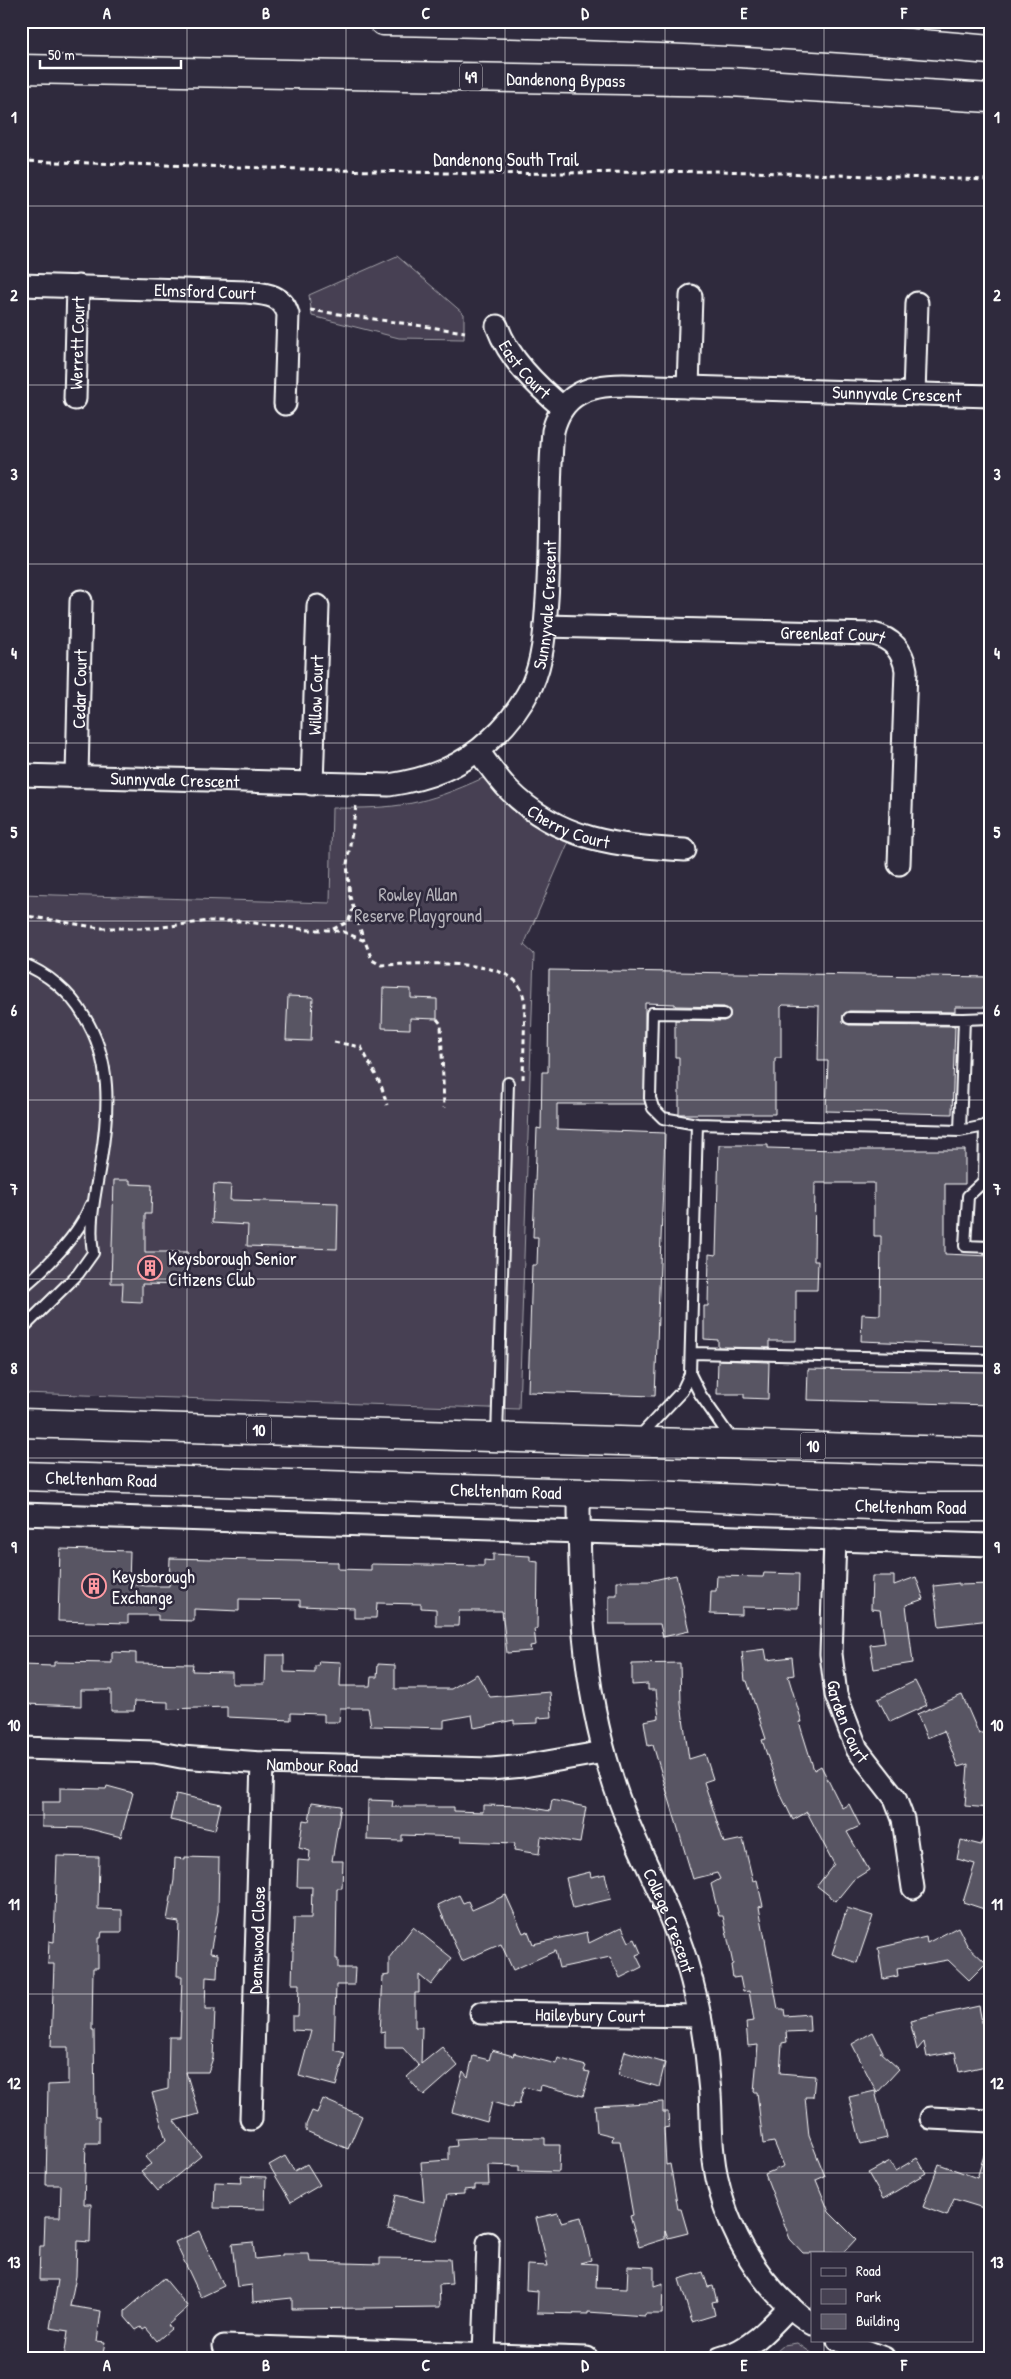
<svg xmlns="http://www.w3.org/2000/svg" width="1011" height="2379" viewBox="0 0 1011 2379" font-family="'Patrick Hand',sans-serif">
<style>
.green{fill:#464152;stroke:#a2a0a8}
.building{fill:#595564;stroke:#fff}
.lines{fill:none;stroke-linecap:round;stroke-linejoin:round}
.lane-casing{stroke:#fff;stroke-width:14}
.street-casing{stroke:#fff;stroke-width:25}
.primary-casing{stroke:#fff;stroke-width:31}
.highway-casing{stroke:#fff;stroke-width:31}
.path{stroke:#fff;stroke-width:3;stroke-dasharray:5 4;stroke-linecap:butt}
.lane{stroke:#2f2a3d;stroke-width:10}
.street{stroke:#2f2a3d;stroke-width:21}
.primary{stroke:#2f2a3d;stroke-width:28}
.highway{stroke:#2f2a3d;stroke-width:28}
.grid{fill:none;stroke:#fff;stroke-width:1;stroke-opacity:0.55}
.labels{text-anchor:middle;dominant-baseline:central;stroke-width:5;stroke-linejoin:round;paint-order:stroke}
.shield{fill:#2f2a3d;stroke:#c1bfc5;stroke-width:1}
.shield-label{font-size:16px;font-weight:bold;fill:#fff}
.street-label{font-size:18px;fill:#fff;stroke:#2f2a3d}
.park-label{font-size:18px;fill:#b5b3ba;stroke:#2f2a3d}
.poi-label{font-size:18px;fill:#fff;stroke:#2f2a3d;text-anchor:start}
.neatline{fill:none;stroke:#fff;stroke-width:2}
.grid-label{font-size:16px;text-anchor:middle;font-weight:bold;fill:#fff}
</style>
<rect width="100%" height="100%" fill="#2f2a3d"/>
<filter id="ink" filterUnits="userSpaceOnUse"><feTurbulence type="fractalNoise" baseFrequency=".02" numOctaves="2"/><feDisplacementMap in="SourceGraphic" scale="10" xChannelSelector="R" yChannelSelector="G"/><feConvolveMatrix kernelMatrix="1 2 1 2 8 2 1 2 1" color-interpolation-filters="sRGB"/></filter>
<g filter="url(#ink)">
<!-- green -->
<path class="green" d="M397,256L464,314V339L399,338L312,316L309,295Z
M483,778L518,813L568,843L524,945L534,954L519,1409L21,1393V894L330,903L332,808C397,809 424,805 483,778Z
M797,2343L819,2358H769L784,2345Z"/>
<!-- building -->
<path class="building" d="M549,970L990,977V1007H955V1012L849,1011L843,1015V1022L849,1025L955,1026L952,1114L826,1111L828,1061H818L819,1006L783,1005L781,1007V1058H775V1114H679V1057H675V1020L724,1021L730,1017V1011L724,1007L675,1006V1004L645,1003V1104H557V1129L665,1133L655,1396L528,1392L532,1265H537L538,1237H533L537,1128L541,1129L542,1072H548Z
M383,988L411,989V998L437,999V1019L410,1018V1029L382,1028Z
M288,996L313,997L311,1041L286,1040Z
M719,1145H768V1148L836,1150H965V1184H945V1254L990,1256V1346L861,1341L862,1314L880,1315L881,1236H874V1183H815L814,1261H818L817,1290H796V1341H769V1348L718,1347V1340L704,1339V1306H708L709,1254L716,1255Z
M114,1180H130V1184L152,1185L151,1214H145V1252H188V1285L142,1284V1302L122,1301L123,1283H111Z
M214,1184L231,1185L230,1200L338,1203L337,1249L247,1246L248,1225L212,1223Z
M718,1360L769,1362L768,1399L744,1398V1394H717Z
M808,1369L990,1372V1405L807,1400Z
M60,1549L130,1551L129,1584L147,1586H169L170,1558L338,1562V1569L371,1570V1564L484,1566V1560L493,1561V1554L530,1556V1561L538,1562L537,1629H534L536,1645L530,1646L531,1651L507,1653L502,1611H459L458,1626H436V1609L421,1608V1604L377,1603L376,1618H354V1608L300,1606V1600L239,1599V1611L194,1609V1621L158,1620V1615H128V1623L58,1621Z
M764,1573L799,1574L798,1608L742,1607V1615L710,1614L711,1591H716L717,1576L763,1577Z
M676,1575L689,1631L663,1637L660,1624H609V1595H617V1581H649Z
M872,1576H894V1585L916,1577L924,1599L906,1605L913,1663L874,1669L870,1645L885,1643L880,1610L871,1609Z
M959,1583V1585L990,1584V1620L939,1626L934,1586Z
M765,1649L767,1660L792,1657L794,1675L788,1676L802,1722H799L814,1770L821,1766L842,1808L849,1804L860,1826L847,1832L869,1870L853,1880L836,1901L817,1886L834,1864L807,1812L793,1820L779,1791L762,1740L766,1739L747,1681H745L742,1652Z
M112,1652L136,1653V1663L193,1664L192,1671L232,1672V1684H265L266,1655H284V1672L315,1673V1666H318L319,1661L341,1662L340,1686H370L371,1677H377L378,1664L395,1665V1689H451L477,1674L490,1697L550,1692L552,1717L538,1718V1723L514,1724V1720L474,1728L472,1715L444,1720V1728L371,1726L368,1708H340L339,1722H324V1714L291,1713V1720L227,1717V1707L168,1709V1702L135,1701L134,1711H111V1690H81V1706L24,1704L25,1690H21V1665L54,1666V1662L112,1663Z
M680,1663L681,1704L689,1759L705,1754L713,1779L704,1782L724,1843L743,1839L753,1881L757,1880L763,1906L759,1907L778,2009H784L785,2016L809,2014L810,2031L786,2032L787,2042L782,2043L780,2073L815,2076L813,2097H805L809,2136L825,2176L816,2180L829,2212L856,2239L843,2253H803L790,2239L765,2174L784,2166L774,2142L763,2144L757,2092H754L758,2045L748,2046L746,2022L754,2021L749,1991L743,1992L740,1977L733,1978L731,1965L733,1964L723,1916H719L711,1884L720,1879L717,1873L693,1879L653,1745L648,1746L644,1721L659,1718L656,1690H648V1684L632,1685V1664Z
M915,1681L927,1705L890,1722L878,1699Z
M962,1695L979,1734L987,1731L990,1739V1808L965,1806L968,1764L958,1767L944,1731L927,1738L917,1714Z
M107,1786L133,1793L121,1837L86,1828L42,1827V1802H60V1788L106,1789Z
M176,1794L221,1804L215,1830L170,1820Z
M368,1800L393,1801L392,1807H454V1811L483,1812V1805L523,1806L550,1811L552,1800L586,1807L580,1843L541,1837L539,1854L514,1850L515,1843L461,1841V1837L402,1835V1841L367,1840Z
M312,1802L341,1806L332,1861H343L342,1888H337L336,1959H338V1968H355L354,1985H336L334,2050L345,2053L336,2086L299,2076L311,2031L292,2030V2016H298L299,1984H292L294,1918H311L312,1887H297L298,1860L309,1861L310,1851L299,1848L303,1820L309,1821Z
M986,1828H990V1911L963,1902L975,1864L957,1859L961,1840L981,1845Z
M57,1856L99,1857L98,1909L122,1910V1932H102L101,1938H98V1968H93L92,2030H94L95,2117H99V2143H86L84,2204H91L90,2242L77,2241L76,2276L70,2306L101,2311L97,2341L105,2342L102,2358H64L68,2331L50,2328L58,2280H39L40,2246H44L45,2217H60L61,2185H46L48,2085L68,2084V2047H51L54,1964H48L49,1941L54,1942Z
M185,1857L219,1858L218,1911L210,1953L218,1954L217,1978L206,1977L205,2009H215L213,2058L208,2072H186L199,2114L174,2121L201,2156L158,2191L141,2171L151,2164L145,2157L166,2140L152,2093L168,2089L169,2037H180L182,1976H177L179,1922L167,1920L174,1880L175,1858L185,1859Z
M590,1872L591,1877L605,1874L611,1899L573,1908L566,1878Z
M459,1895L463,1903L468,1901L472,1910L506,1895L523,1933L528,1931L533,1944L587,1932L589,1943L622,1927L629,1942L635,1939L641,1953L636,1955L642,1967L620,1978L610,1957L559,1968L555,1951L513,1970L501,1944L462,1961L438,1905Z
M847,1908L873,1916L857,1963L832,1954Z
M413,1927L452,1958L431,1985L419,1975V1993H415V2027H422L421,2064L442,2047L458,2066L424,2096L407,2077L419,2066L403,2048H385V2032L380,2033L383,1976L389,1975V1958Z
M958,1927L967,1945L986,1963L969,1980L948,1960L897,1969L898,1976L883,1979L878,1948L926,1937L927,1943Z
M979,2006L990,2065L959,2072L955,2052L927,2057L924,2042L917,2050L910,2021Z
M873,2032L883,2052H880L899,2069L877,2093L852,2044Z
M492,2050L513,2056L514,2053L556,2064L558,2058L586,2066L584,2071L590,2072L583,2096L541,2085L540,2091L524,2087L519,2104L514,2103L513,2108L492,2102L487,2122L452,2112L463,2071L468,2077L473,2056L489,2060Z
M625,2051L665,2063L659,2087L618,2075Z
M875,2091L887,2138L861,2144L849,2097Z
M323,2099L362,2116L348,2149L306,2131V2125L312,2111L317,2113Z
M663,2102V2112H668L669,2127L664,2128L666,2165L670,2164L678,2209H681L688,2233L668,2238L665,2230V2239L639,2247L630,2216L633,2215L620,2141H612L613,2136L597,2132L595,2106Z
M488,2137L545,2138V2145H560L559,2172L519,2171V2166L488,2165L489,2185H475V2189L464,2190V2194L447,2195L436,2241L388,2229L396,2195L424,2202L421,2162L449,2160V2147L457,2146L456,2139Z
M986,2149L990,2150V2210L954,2199L947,2216L923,2207L939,2164L977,2178Z
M285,2156L294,2171L307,2164L320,2185L291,2202L269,2165Z
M917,2158L926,2173L883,2199L868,2173L890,2161L895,2171Z
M241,2176L266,2177L265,2209L214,2208L215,2182L242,2183Z
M558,2213L561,2222L581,2217L591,2260L580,2263L597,2264L596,2288L627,2289L628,2266L654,2267V2286L663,2283L662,2314H645V2316L588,2312V2314L537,2313L538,2291L526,2290L527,2265L548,2266L536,2218Z
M199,2231L224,2286L201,2297L175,2242Z
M253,2242L255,2259L282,2256V2254H309L310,2262L380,2264V2258L450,2259L452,2284L439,2285L440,2307L292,2309V2298L253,2302L252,2285L237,2287L232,2244Z
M703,2272L708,2287L713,2286L717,2301L712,2302L715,2315L692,2322L679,2279Z
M164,2278L188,2307L168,2325L171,2329L157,2341L146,2328L143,2330L141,2327L136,2330L125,2317V2311Z"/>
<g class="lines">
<defs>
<path id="lane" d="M21,963C47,973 70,992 84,1016C112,1060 109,1109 101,1159C96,1191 88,1221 93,1253L78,1274L21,1330
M724,1014L652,1013L650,1098L653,1108L663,1118L697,1124L960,1131L990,1125
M849,1018L964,1019L960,1131
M964,1019L990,1018
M985,1125L984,1178L982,1183L968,1196L965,1246L990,1247
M21,1289C45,1269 79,1235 90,1206
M691,1353L990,1360
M690,1374L700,1394L732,1440
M497,1437L508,1083
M639,1437L682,1391L690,1374L697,1124"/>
<g id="street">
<path id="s1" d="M21,285L247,292C265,294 282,294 288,314L285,404"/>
<path id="s2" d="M497,326C509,359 536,385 563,408"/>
<path d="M688,387L691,296"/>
<path d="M914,394L917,303"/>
<path id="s3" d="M75,399L78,286"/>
<path id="s4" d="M545,626L873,634C892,638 903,651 906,670L899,864"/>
<path id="s5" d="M478,751C488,764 498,779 509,790C559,841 619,846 685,850"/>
<path id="s6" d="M21,775L389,785C428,779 462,767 491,739C508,724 522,705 532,685C544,658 545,627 547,599C551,543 548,487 553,431C562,394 588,385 623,385L990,396"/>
<path id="s7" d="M77,777L81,601"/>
<path id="s8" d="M312,784L318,606"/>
<path id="s9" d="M579,1494C579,1590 582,1683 611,1775C630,1839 666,1896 686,1960C698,2000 706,2041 709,2082C712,2106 710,2129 713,2153C720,2220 756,2286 812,2324"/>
<path d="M21,1514L990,1545"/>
<path id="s10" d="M835,1540L831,1654L836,1695L857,1749L895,1798L903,1819L913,1888"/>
<path id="s11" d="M21,1748L155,1752L181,1757L262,1763L491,1769L524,1766L604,1752"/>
<path id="s12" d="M481,2013L700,2016"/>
<path d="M931,2118L990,2121"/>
<path id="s13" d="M251,2119L262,1763"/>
<path d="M838,2340L884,2358"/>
<path d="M224,2346L587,2358"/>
<path d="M484,2354L488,2243"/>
<path d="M720,2358C750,2350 769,2329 790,2306"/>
</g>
<g id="primary">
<path d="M21,1423L990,1452"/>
<path id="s14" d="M21,1476L655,1495L912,1507H990"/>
</g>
<g id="highway">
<path d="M383,21C585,24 788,31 990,50"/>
<path id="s15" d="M21,69L730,82L990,98"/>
</g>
</defs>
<!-- lane casing -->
<use href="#lane" class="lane-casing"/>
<!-- street casing -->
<use href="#street" class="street-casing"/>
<!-- primary casing -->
<use href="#primary" class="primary-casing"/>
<!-- highway casing -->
<use href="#highway" class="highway-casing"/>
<!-- path -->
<path class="path" d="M21,161L480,174L720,171L990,180
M310,310L465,332
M356,806L347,864L350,897L364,941
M21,915L100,928H155L209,921H240L309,930H331L344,932L365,941L372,960L381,965C413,964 488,959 513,979C521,985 523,994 525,1003L523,1079
M333,929L348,922L353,909
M437,1019L441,1024L444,1108
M334,1042L361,1047L381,1085L387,1105"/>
<!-- lane -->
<use href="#lane" class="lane"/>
<!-- street -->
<use href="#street" class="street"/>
<!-- primary -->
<use href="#primary" class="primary"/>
<!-- highway -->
<use href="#highway" class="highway"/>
</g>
</g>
<!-- grid -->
<path class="grid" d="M187,21V2358M346,21V2358M505,21V2358M665,21V2358M824,21V2253M21,206H990M21,385H990M21,564H990M21,743H990M21,921H990M21,1100H990M21,1279H990M21,1458H990M21,1636H990M21,1815H990M21,1994H990M21,2173H990M824,2340V2358"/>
<!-- icons -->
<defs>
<symbol id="building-ring" viewBox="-11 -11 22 22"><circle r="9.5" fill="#2f2a3d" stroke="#ff9aa2" stroke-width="1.5"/><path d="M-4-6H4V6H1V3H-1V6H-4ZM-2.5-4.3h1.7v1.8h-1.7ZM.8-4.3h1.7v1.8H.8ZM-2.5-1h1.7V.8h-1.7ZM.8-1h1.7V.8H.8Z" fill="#ff9aa2"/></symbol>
</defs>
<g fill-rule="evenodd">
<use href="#building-ring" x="136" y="1254" width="28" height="28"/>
<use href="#building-ring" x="80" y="1572" width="28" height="28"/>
</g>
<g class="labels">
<!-- shield labels -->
<g class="shield">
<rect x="460" y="63.5" width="22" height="27" rx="4"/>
<rect x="246.5" y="1416.5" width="25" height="27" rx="4"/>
<rect x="800.5" y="1432.5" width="25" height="27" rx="4"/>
</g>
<g class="shield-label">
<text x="471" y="77">49</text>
<text x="259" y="1430">10</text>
<text x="813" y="1446">10</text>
</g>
<!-- street labels -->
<g class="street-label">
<text stroke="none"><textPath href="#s15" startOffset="545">Dandenong Bypass</textPath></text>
<text x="506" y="159">Dandenong South Trail</text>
<text stroke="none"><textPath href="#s1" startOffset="184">Elmsford Court</textPath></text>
<text stroke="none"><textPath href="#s3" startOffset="56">Werrett Court</textPath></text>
<text stroke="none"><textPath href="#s2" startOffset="52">East Court</textPath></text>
<text stroke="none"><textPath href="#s6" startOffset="1172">Sunnyvale Crescent</textPath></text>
<text stroke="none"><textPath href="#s6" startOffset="632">Sunnyvale Crescent</textPath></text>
<text stroke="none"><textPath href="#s4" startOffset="288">Greenleaf Court</textPath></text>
<text stroke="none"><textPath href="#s7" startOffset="88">Cedar Court</textPath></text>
<text stroke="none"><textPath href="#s8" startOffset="89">Willow Court</textPath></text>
<text stroke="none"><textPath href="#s6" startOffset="154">Sunnyvale Crescent</textPath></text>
<text stroke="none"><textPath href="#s5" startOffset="121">Cherry Court</textPath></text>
<text stroke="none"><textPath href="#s14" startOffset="80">Cheltenham Road</textPath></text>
<text stroke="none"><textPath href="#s14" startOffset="485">Cheltenham Road</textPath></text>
<text stroke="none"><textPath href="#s14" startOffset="890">Cheltenham Road</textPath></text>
<text stroke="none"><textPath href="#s10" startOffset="184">Garden Court</textPath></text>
<text stroke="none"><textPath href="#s11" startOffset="292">Nambour Road</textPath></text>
<text stroke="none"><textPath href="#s9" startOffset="441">College Crescent</textPath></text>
<text stroke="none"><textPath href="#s13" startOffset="179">Deanswood Close</textPath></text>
<text stroke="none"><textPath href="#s12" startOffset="109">Haileybury Court</textPath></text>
</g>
<!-- park labels -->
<g class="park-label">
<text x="418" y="894">Rowley Allan<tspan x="418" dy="21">Reserve Playground</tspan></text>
</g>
<!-- poi labels -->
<g class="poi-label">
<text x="168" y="1258">Keysborough Senior<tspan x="168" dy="21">Citizens Club</tspan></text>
<text x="112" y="1576">Keysborough<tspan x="112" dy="21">Exchange</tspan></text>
</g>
</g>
<!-- margin -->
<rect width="1011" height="2379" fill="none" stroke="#2f2a3d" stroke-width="55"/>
<!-- legend -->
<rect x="811" y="2252" width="162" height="90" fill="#2f2a3d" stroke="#827f8b"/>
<rect x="821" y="2268" width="25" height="8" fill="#2f2a3d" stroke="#827f8b"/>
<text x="856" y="2276" font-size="15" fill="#ffffff">Road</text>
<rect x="821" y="2289" width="25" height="15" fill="#464152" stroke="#827f8b"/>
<text x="856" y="2302" font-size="15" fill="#ffffff">Park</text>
<rect x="821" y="2314" width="25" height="15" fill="#595564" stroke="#827f8b"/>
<text x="856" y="2326" font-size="15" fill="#ffffff">Building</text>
<!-- scale -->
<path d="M40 60v8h141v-8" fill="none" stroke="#ffffff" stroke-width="2.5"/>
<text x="48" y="60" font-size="15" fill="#ffffff" stroke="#2f2a3d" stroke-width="4" paint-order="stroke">50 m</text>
<rect x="28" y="28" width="956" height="2324" class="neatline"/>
<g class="grid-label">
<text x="107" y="19">A</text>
<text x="266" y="19">B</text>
<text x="426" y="19">C</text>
<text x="585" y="19">D</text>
<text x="744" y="19">E</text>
<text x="904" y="19">F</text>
<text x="14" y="123">1</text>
<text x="997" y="123">1</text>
<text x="14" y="301">2</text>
<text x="997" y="301">2</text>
<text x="14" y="480">3</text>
<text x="997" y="480">3</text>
<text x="14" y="659">4</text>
<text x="997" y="659">4</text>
<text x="14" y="838">5</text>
<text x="997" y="838">5</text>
<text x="14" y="1016">6</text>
<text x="997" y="1016">6</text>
<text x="14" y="1195">7</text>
<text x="997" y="1195">7</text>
<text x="14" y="1374">8</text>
<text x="997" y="1374">8</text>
<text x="14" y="1553">9</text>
<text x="997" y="1553">9</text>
<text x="14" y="1731">10</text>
<text x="997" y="1731">10</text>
<text x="14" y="1910">11</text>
<text x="997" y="1910">11</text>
<text x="14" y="2089">12</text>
<text x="997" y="2089">12</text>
<text x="14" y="2268">13</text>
<text x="997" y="2268">13</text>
<text x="107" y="2371">A</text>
<text x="266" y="2371">B</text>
<text x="426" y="2371">C</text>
<text x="585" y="2371">D</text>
<text x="744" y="2371">E</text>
<text x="904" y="2371">F</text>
</g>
</svg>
